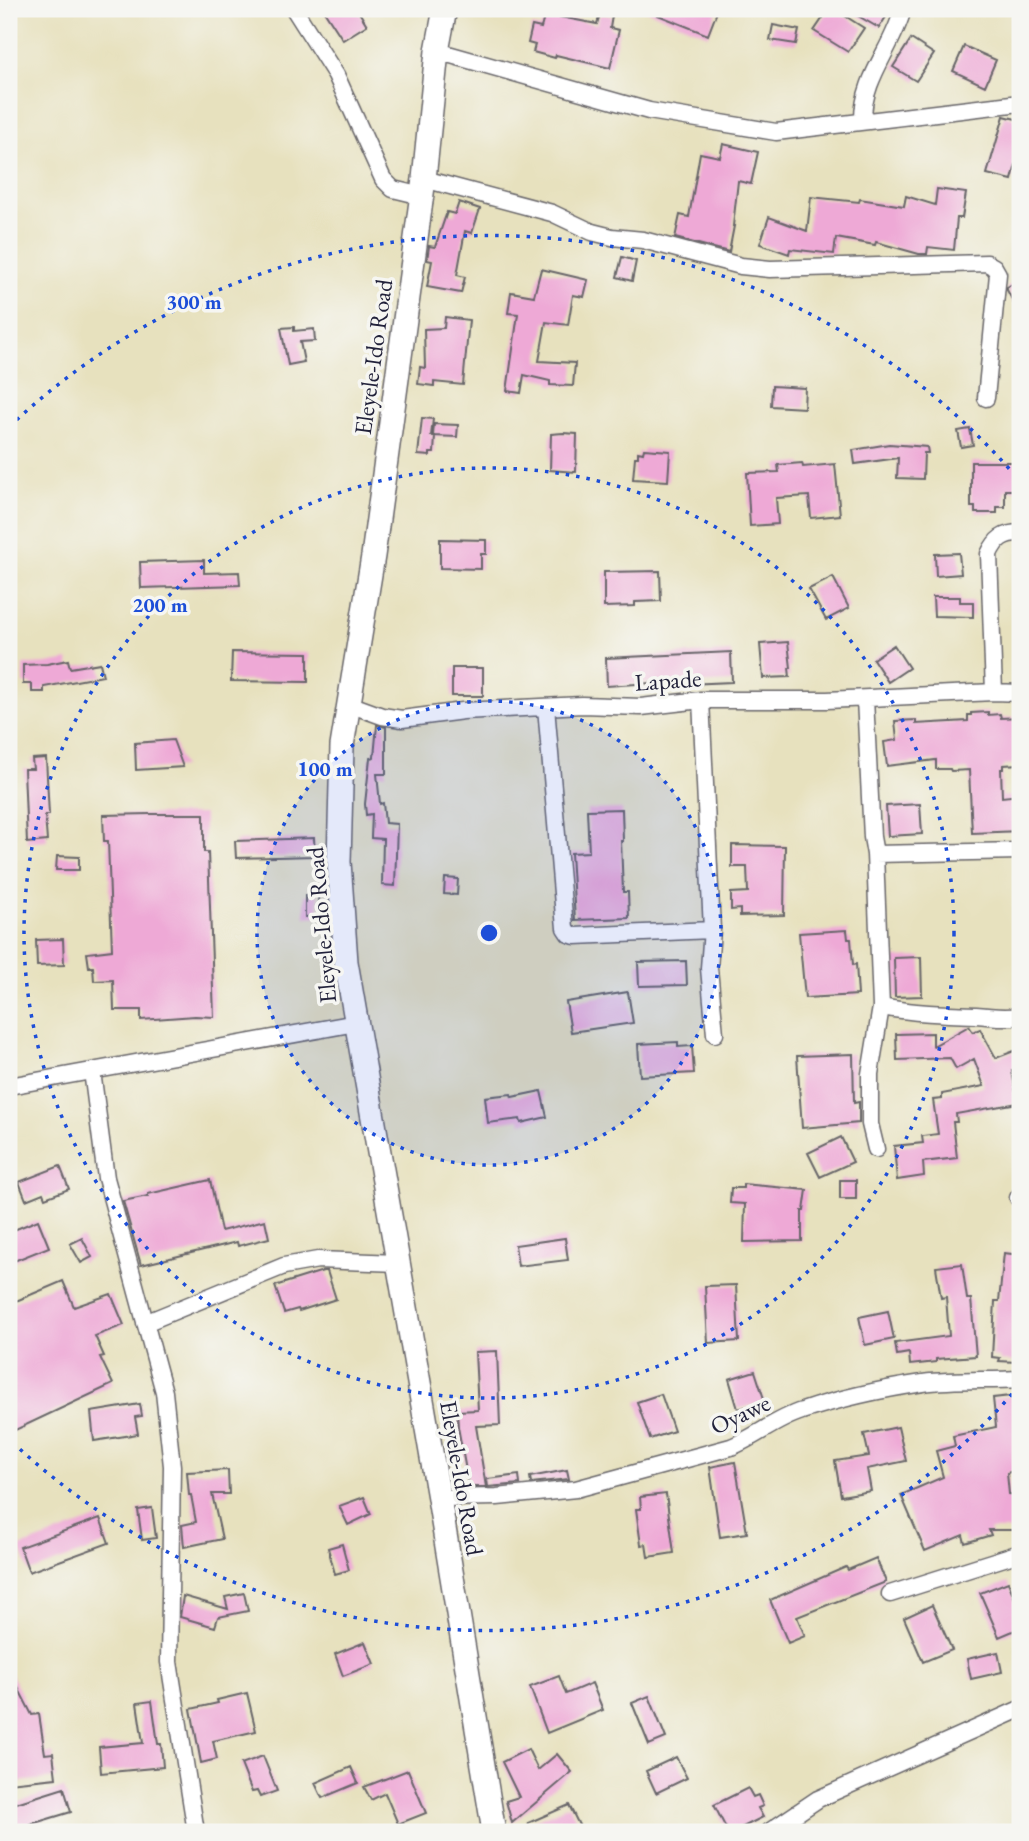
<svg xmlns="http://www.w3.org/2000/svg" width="1029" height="1841" viewBox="0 0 1029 1841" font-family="'EB Garamond',serif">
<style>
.building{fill:#eea9d6}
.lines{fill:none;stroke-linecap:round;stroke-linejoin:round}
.street-casing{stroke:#676569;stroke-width:19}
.secondary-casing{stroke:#676569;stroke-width:26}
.street{stroke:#fff;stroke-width:16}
.secondary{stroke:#fff;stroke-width:23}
.ring{fill:none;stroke:#1d4ed8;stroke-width:3.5;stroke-dasharray:3.5 7}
.labels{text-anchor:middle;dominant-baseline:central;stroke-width:7;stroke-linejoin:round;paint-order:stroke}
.street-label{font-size:24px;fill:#22223b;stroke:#f6f6f2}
.centre{fill:#1d4ed8;stroke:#f6f6f2;stroke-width:3.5}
.ring-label{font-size:21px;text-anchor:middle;font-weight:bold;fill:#1d4ed8;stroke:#f6f6f2;stroke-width:7;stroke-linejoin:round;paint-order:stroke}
</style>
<rect width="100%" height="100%" fill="#f6f6f2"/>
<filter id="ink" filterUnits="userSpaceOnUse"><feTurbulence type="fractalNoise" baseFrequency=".0143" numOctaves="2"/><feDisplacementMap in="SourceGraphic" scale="14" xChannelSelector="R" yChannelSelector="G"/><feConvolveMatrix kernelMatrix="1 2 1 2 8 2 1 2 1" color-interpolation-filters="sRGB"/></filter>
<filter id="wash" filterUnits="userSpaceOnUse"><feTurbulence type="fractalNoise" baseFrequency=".00686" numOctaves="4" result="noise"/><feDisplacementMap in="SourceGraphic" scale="28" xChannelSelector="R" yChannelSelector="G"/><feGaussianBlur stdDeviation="1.57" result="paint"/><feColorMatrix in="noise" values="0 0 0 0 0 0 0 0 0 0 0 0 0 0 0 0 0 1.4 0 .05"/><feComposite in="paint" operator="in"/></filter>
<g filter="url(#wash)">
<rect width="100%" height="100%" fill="#e7e1be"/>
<g id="blocks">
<!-- building -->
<path class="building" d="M323,9H357L367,25L343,40Z
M643,9H718L708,35Z
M829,9H834L864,28L848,52L814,31Z
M846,9H891L879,28Z
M545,14L597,24L600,14L612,16L610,28L619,30L610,68L556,55L555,58L533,52L535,45L528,43L532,26L541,28Z
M773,25L799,30L796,44L770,40Z
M911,39L934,54L916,81L893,67Z
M964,46L996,60L985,86L953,71Z
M1004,116L1020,120V149L1012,180L987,174Z
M723,144L758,152L751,184L738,181L733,226H734L729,252L675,238L680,215L689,217L700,153L720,157Z
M937,189L966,193L962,218H957L954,250L928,247L927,254H919L876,242L875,245L836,238L834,254L790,249L789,254L760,244L769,217L807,231L811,197L859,202L860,199L904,206L906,196L935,205Z
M459,202L480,209L472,233L465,231L457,275L465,277L461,293L427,287L432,261L427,260L429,246L435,247L447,212L455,214Z
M622,257L636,261L632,281L617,277Z
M541,269L588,280L584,297L573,295L568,325L546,322L539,361L575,363L573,386L550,385V381L524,375L521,393L507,391L518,314L508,313L511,292L534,296Z
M1020,280V315L1007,290V287Z
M445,317L469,320L463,385L434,382V386L418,384L420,367L425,368L424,329L444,328Z
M294,327V331L314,329L315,341L300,342L304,362L288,365L281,328Z
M772,386L805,388L804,408L771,406Z
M422,418L433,419L431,436H435L434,453H430V456L418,455Z
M434,424L458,425L457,437L433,436Z
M970,429L973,445L961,447L958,431Z
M563,433L577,434L576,472L550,470L551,434Z
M889,444L927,447L928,453H924L923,479L897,478L898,458L855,464L853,450Z
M644,449L670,451L668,481L633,479L635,457H638V452L643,453Z
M971,462H1020V490H1005V507H997V513H975V507H971Z
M802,463L803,467L835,464L840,515L811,518L809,496L776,498L778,524L750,526L747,473L779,472L778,465Z
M440,539L486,540V554H481V569L440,568Z
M959,553L961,574L936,576L935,554Z
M204,560V573L239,572L240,585L141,588L140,562Z
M660,571L661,601L635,602V606L604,607V572Z
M833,577L849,608L826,620L809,589Z
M933,597H960V602H973V617L934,616Z
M788,642L791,668H789L790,677L763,678L760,644Z
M894,645L909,668L888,682L873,659Z
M232,652L308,653V682L231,681Z
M731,652L732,682L664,685V687L651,688V683L607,686L606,658Z
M68,660L70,668L100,663L103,676L44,687V692H32V684H23V665L47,664Z
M452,668H483V696H452Z
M988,712V715L1000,714L1001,718L1020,717V764L1003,765V769H1001L1002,797L1020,795V831L972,833L969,770L951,771L950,769H936V760L887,766L884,742L897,740L895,721L916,720V724L968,721V715H971V713Z
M377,725L386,727V774H377L380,804L383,803L385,823L397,824L395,886L382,885L383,839L371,838L372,814L366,815L365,804L370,758L374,757Z
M173,740L183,767L136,770L135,743Z
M46,758L49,815H45L47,841L27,843L24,769H33L32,759Z
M920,804L922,834L888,836L886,806Z
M622,809L623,841H621L623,892H628L629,918L575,920L571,853L589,852L587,810Z
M151,814H204V852H208L214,1017L195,1016L141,1020V1010H114L113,980L94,981L93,967H89L87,953L112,950L108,841H104L103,815Z
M314,838L315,856L236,858L235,841Z
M732,845L785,846L784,915L740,916V909L731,910V893L748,892L747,867H732Z
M57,856L79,857V870H56Z
M445,878L458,879L457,895L444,894Z
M305,895H318L319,916L305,917Z
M847,930L848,939H851L853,965L856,964L858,995L805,998L799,933Z
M63,939L64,965L37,966L36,940Z
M921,957L922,996L895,997L894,958Z
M686,961L687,985L639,986L638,962Z
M628,992L633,1023L571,1032L566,1002Z
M969,1026L973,1032L980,1029L996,1058L1014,1051L1020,1069L1012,1071L1018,1103L956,1114L957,1122H953L957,1158L923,1162L924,1176L897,1180L894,1146L923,1143L922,1136L938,1134L933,1100L942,1099V1094L984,1086L974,1059L956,1069L950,1058L897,1060L896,1034L933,1033V1046Z
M678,1042V1047L692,1046L694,1073L640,1076L638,1044Z
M853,1054L854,1103L859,1102V1123L802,1128L797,1056Z
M541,1091L547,1117L521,1123L520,1119L488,1123L485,1097L511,1094L512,1097Z
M841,1137L853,1162L820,1177L808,1153Z
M60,1166L69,1189L45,1198L43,1193L26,1200L19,1182Z
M210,1180L221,1231L265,1220L269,1238L238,1246L237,1242L141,1265L123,1201L148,1196V1194Z
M840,1180H856V1199H840Z
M743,1184L807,1190L804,1211H802V1241L744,1242L745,1204L730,1203L731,1188H743Z
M38,1220L49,1247L9,1263V1232Z
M82,1238L92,1257L81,1263L70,1244Z
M565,1238L568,1260L518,1266L515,1245Z
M1004,1253L1020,1255V1344L1016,1362L999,1361L1000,1358L992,1357L995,1301H999Z
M962,1264L967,1299H971L976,1356L936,1359V1362L910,1365L909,1353L897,1355L895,1343L949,1336L946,1297L941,1298L936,1267Z
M323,1271H327L336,1299L299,1311L298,1309L284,1313L275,1286Z
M63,1281L74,1307L111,1294L124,1325L95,1336L104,1356L100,1357L113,1384L9,1433V1304Z
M736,1285L739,1341L708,1343L705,1286Z
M888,1311L894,1339L865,1345L859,1317Z
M497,1351L500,1425L476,1426L486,1487H469L458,1427L457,1411L478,1410L475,1352Z
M755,1371L765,1402L738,1409L729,1379Z
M661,1394L674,1431L650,1439L637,1402Z
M1020,1395V1419L1015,1420L1020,1442V1469L1007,1473L1009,1494L1020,1495V1530H989L991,1535L965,1543L963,1535L925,1551L901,1495L943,1477L936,1451L955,1446L953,1436L996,1427L993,1398Z
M140,1404L142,1416L135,1417L138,1434L94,1441L91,1412Z
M898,1427L906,1461L867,1469L871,1491L841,1496L835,1461L869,1456L864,1434Z
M735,1462L747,1533L720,1537L710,1467Z
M228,1470L229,1494H212L222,1539L184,1547L182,1525L196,1522L191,1495H189L187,1472Z
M567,1470L569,1479L531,1483L530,1477Z
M519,1475L520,1484L488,1487L487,1479Z
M666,1494L674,1553L648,1557L646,1544L641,1545L636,1509H641L640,1497Z
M364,1497L371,1514L348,1525L339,1506Z
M152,1508L156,1538L142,1540L138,1510Z
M100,1518L109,1543L29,1572L20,1547Z
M342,1544L349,1570L335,1574L328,1548Z
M876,1558L886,1582L797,1617L805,1636L788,1643L770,1600L846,1567L848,1570Z
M1008,1582L1020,1611V1628L999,1637L980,1593Z
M244,1593L248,1611L218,1617L215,1627L180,1617L183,1596L228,1609L225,1597Z
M932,1605L952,1650L923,1662L904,1618Z
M365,1642L374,1664L343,1676L335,1654Z
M998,1652L1002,1672L971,1679L967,1659Z
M9,1670L32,1715L39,1714L45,1754L53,1753L56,1778L9,1783Z
M559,1676L566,1694L592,1683L603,1710L547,1733L530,1687Z
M247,1693L256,1731L213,1741L217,1759L201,1763L191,1709L218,1703L217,1700Z
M649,1696L666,1738L649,1745L632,1703Z
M152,1701L158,1744H161L163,1767L101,1773L99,1747L143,1743L137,1703Z
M528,1749L538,1770L557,1754L572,1772L512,1823L506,1801L519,1797L502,1762Z
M263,1756L277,1791L260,1797L257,1791L252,1792L241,1764Z
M676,1757L687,1778L656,1793L646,1771Z
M351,1767L358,1783L322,1798L315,1783Z
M408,1770L426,1813L398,1824L385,1793L371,1800L364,1787Z
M64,1788L71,1812L18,1828L10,1805Z
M748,1788L753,1797L758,1795L763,1806L758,1808L763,1817L733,1832H728L714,1805Z
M569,1805L581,1829L574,1832H532L528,1823Z"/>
</g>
</g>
<g filter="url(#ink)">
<use href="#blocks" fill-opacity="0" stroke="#676569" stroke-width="2"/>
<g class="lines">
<defs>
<path id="street" d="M294,9L336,75L383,179L393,189L422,196
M437,51L649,111L776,132L1020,103
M863,121C862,78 893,48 903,9
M424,179L552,213L592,232L612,237L643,240L741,266L770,269L987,263L994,267L998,274L986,398
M994,692L989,554C996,539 1003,533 1020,533
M865,699L872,837L875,854L1020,851
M701,700L712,930L709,968L715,1034
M349,704L382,716L402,719L463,711L582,705L641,707L701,700H827L994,692L1020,693
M546,707L565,928L569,934L575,936L712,930
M875,854L881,1007L870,1074V1124L876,1149
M881,1007C914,1013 943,1014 976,1015C994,1016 1001,1019 1020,1016
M92,1071L106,1178L164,1392L172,1466L169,1662L196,1832
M9,1086L356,1023
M1018,1198L1020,1195
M145,1323L284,1266L318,1260L398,1263
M439,1498L497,1497L576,1489L731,1447C756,1437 776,1419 802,1411C841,1398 883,1389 923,1383C955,1379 988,1381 1020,1379
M890,1594L1020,1553
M769,1832L818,1799L1020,1709"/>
<path id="secondary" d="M445,9L437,51L424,179L373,556L342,746L339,862L346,962L439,1498L494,1832"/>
</defs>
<!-- street casing -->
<use href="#street" class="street-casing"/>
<!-- secondary casing -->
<use href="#secondary" class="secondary-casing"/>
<!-- street -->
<use href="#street" class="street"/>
<!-- secondary -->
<use href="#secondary" class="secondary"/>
</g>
</g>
<!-- distance rings -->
<circle cx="489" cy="933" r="232" fill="#1d4ed8" fill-opacity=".12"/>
<g class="ring">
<circle cx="489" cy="933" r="232"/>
<circle cx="489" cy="933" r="465"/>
<path d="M1019 1386A697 697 0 0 1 9 1439M9 427A697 697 0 0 1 1019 480"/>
</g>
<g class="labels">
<!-- street labels -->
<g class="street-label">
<text transform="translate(373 357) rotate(-82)">Eleyele-Ido Road</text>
<text transform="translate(668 680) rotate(-4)">Lapade</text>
<text transform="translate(321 925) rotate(-95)">Eleyele-Ido Road</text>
<text transform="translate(740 1414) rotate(-25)">Oyawe</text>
<text transform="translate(462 1478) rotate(80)">Eleyele-Ido Road</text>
</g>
</g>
<circle cx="489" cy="933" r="10" class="centre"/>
<g class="ring-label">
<text x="194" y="309">300 m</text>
<text x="160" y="612">200 m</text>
<text x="325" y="776">100 m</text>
</g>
<!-- margin -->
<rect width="1029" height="1841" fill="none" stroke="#f6f6f2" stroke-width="35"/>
</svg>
